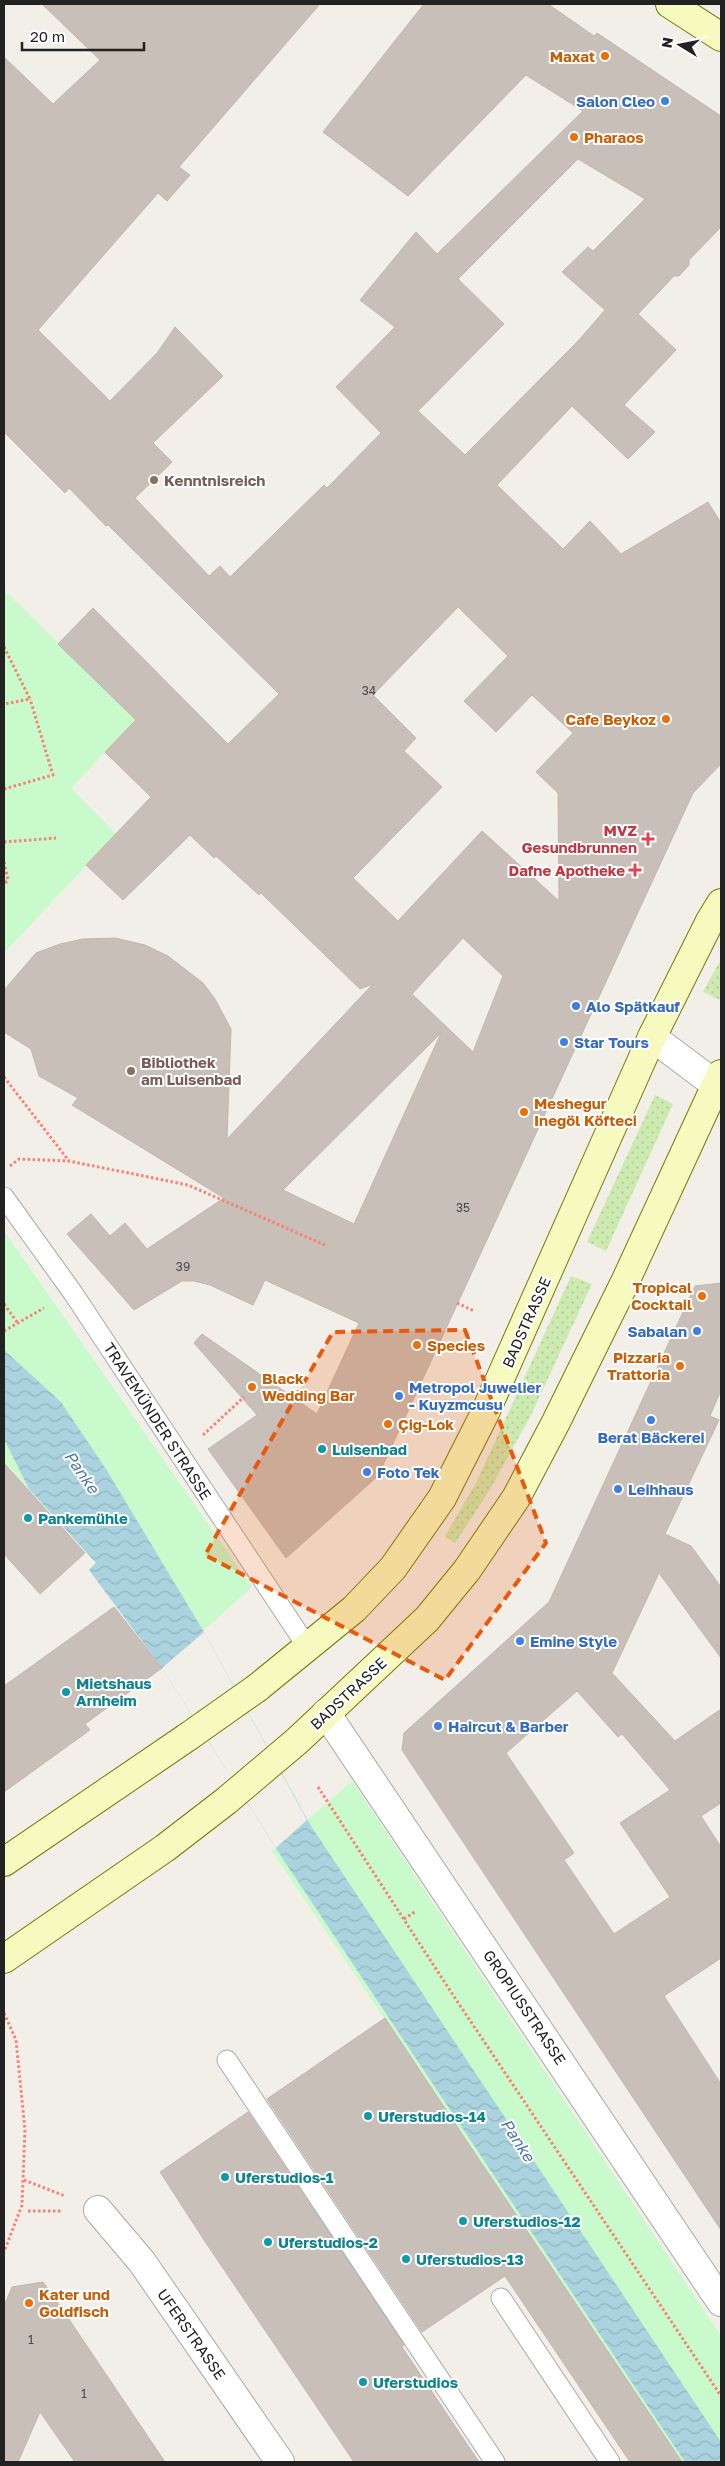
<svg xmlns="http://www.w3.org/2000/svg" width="725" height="2466" viewBox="0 0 725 2466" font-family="'Golos Text',sans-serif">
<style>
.grass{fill:url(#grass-dots)}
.park{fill:#c8facc}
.water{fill:url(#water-waves)}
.pier{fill:#f2efe9}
.building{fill:#c7bfb8;stroke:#c4b6ab;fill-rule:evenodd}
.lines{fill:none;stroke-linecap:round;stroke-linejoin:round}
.service-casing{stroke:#a9a9a9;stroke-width:21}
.minor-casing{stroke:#a9a9a9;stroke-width:30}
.secondary-casing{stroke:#707d05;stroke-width:30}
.path{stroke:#fa8072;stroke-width:3;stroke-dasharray:2.5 2.5;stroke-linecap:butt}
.service{stroke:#fff;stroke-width:19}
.minor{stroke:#fff;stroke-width:28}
.secondary{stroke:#f7fabf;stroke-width:28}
.secondary-bridge-casing{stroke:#707d05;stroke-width:30;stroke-linecap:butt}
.secondary-bridge{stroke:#f7fabf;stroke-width:28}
.marked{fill:#e8590c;fill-opacity:0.2;stroke:#e8590c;stroke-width:4;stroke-dasharray:10 6;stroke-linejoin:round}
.food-dot{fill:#e8710a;stroke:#fff;stroke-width:2}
.shop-dot{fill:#3f7fe0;stroke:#fff;stroke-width:2}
.education-dot{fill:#8d6e63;stroke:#fff;stroke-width:2}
.health-dot{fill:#e0444e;stroke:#fff;stroke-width:2}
.culture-dot{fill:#0f9aa8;stroke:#fff;stroke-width:2}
.labels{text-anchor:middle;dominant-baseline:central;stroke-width:4;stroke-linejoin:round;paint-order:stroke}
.number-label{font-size:12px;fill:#4b4948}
.food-label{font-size:15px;font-weight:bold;fill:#c56008;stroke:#fff;text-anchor:start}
.shop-label{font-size:15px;font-weight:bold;fill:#366cbe;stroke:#fff;text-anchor:start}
.education-label{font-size:15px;font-weight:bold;fill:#785e54;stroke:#fff;text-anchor:start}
.health-label{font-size:15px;font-weight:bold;fill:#be3a42;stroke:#fff;text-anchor:end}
.street-label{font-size:15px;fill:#222;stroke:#fff}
.culture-label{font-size:15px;font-weight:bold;fill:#0d838f;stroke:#fff;text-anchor:start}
.water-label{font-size:16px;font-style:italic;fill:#4a7aab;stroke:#fff}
</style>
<defs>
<pattern id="grass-dots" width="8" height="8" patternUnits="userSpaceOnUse" patternTransform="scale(1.25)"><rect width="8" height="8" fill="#cdebb0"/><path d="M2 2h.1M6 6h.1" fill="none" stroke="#b0c997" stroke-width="1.8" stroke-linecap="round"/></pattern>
<pattern id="water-waves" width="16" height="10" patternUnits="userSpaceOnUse" patternTransform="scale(1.25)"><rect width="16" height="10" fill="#aad3df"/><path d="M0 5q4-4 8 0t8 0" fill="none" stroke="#92b5bf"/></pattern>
</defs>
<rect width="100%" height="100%" fill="#f2efe9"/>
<!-- grass -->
<path class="grass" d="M721,959V997L720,1000L703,992Z
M655,1095L673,1104L606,1251L587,1242Z
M571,1276L592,1284L530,1417L489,1491L455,1543L445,1536L476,1483Z"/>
<!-- park -->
<path class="park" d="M4,590L136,720L71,788L116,834L4,953Z
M4,1231L252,1587L162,1668L89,1570L96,1563L4,1461Z
M352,1781L721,2336V2462H682L272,1851Z"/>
<!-- water -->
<path class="water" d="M4,1350L61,1402L106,1469L204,1632L311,1826L721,2442V2462H685L279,1853L162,1668L89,1570L96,1563L29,1489L4,1439Z"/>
<!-- pier -->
<path class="pier" d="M204,1632L307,1820L276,1848L162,1668Z"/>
<!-- building -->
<path class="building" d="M42,4H320L179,167L190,175L167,201L158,193L38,330L110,401L157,353L175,327L223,376L153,443L172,462L135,498L209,576L220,566L230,577L324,485L327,488L381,433L336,387L395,327L360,300L416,232L437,254L583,111L526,75L408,196L323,132L424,4H548L594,36L597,33L721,116V227L689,260V265L679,276H674L638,314L676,350L624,405L655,432L628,459L572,406L497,485L563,549L590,521L621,554L708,502L721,523V764L693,793L378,1476L286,1558L208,1449L257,1415L194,1343L202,1334L317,1414L359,1323L265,1280L253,1305L210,1285L194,1281H182L134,1310L67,1234L91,1214L110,1236L125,1223L147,1249L224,1198L72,1105L78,1098L39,1076L31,1049L4,1032V990L36,953L60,944L83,939L115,938L145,945L168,956L203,983L215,999L231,1029L227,1139L373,984L360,989L261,893L259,895L216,856L214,858L190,835L123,900L86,865L151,797L105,752L136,720L58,644L93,608L228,744L279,694L108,525L106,526L69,488L65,493L4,432V57L53,104L100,60ZM578,159L645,199L593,251L588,247L562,272L605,310L579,340L465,455L418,411L504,324L458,279ZM458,607L508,656L464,701L496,732L532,695L573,733L536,772L558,793L559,901L482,831L398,921L353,878L442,787L404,751L416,738L373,695ZM463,938L503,976L473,1052L412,994ZM441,1033L354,1224L283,1190Z
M721,1283V1390L710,1416L719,1420L665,1534L691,1546L721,1587V1658L659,1573L612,1673L675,1741L721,1709V1803L701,1816L721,1847V1958L664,1996L721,2084V2230L402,1750L404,1733L549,1602L695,1286ZM577,1691L618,1737L622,1734L670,1790L620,1823L670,1897L614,1934L564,1860L574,1853L506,1753Z
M4,1463L85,1553L40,1594L4,1554Z
M114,1607L162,1668L85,1724L90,1730L4,1792V1686Z
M385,2018L464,2137L682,2462H630L505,2276L422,2332L267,2099Z
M248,2112L404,2345L402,2347L479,2462H354L206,2243L160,2172Z
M43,2282L58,2303L165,2462H75L40,2412L18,2462H4V2306L12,2287Z"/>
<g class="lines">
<defs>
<path id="service" d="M4,1197L73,1293L308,1648
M227,2060L495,2462
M501,2298L610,2462"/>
<path id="minor" d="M652,1037L716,1085L721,1092
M326,1713L721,2302
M98,2210L142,2262L280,2462"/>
<path id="secondary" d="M670,4L721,37
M257,1688L354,1609L393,1568L442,1498L484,1415L652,1037L710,921L721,903
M4,1862L189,1736
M4,1959L165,1848L226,1801L297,1741L427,1619L467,1570L516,1498L556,1422L625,1282L721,1074"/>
</defs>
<!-- service casing -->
<use href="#service" class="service-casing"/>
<!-- minor casing -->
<use href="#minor" class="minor-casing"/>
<!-- secondary casing -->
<use href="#secondary" class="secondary-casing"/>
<!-- path -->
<path class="path" d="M4,647L30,699L4,704
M4,789L53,775L30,699
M4,842L56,838
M4,862L8,880L4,884
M4,1077L69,1161
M10,1166L19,1159L69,1161L188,1185L325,1245
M457,1303L474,1311
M4,1304L17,1322
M4,1331L44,1308
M203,1435L244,1397
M318,1787L451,1992L721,2396
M404,1919L416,1911
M4,2013L16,2040L25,2130L22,2205L4,2252
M24,2180L65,2196
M28,2211H63"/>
<!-- service -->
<use href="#service" class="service"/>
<!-- minor -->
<use href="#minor" class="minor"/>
<!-- secondary -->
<use href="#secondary" class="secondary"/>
<defs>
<path id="secondary-bridge" d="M189,1736L257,1688"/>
</defs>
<!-- secondary-bridge casing -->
<use href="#secondary-bridge" class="secondary-bridge-casing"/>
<!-- secondary-bridge -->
<use href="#secondary-bridge" class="secondary-bridge"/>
</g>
<!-- marked area -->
<path class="marked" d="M465,1330L546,1543L445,1680L205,1555L333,1332Z"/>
<!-- markers -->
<g class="food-dot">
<circle cx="605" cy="56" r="5"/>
<circle cx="574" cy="137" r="5"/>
<circle cx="666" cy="719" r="5"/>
<circle cx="524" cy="1112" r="5"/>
<circle cx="702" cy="1296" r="5"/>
<circle cx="417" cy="1345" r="5"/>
<circle cx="680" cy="1366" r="5"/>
<circle cx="252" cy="1387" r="5"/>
<circle cx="388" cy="1424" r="5"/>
<circle cx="29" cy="2303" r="5"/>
</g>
<g class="shop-dot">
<circle cx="665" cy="101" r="5"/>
<circle cx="576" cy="1006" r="5"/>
<circle cx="564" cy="1042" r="5"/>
<circle cx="697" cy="1331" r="5"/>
<circle cx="399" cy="1396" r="5"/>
<circle cx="651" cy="1420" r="5"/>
<circle cx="367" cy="1472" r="5"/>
<circle cx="618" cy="1489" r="5"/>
<circle cx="520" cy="1641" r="5"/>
<circle cx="438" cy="1726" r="5"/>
</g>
<g class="education-dot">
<circle cx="154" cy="480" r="5"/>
<circle cx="131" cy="1071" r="5"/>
</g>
<g class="health-dot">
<path d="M645.5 831.5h5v5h5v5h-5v5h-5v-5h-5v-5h5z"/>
<path d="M632.5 862.5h5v5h5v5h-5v5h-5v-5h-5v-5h5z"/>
</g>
<g class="culture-dot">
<circle cx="322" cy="1449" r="5"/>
<circle cx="28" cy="1518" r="5"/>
<circle cx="66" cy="1692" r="5"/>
<circle cx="368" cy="2116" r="5"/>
<circle cx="225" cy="2177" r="5"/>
<circle cx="463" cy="2221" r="5"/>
<circle cx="268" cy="2242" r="5"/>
<circle cx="406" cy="2259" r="5"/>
<circle cx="363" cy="2382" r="5"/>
</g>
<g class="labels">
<!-- number labels -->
<g class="number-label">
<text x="369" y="690">34</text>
<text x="463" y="1207">35</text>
<text x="183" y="1266">39</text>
<text x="31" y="2339">1</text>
<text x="84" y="2393">1</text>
</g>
<!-- food labels -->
<g class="food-label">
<text x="595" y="56" text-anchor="end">Maxat</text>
<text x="584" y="137">Pharaos</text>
<text x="656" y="719" text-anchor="end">Cafe Beykoz</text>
<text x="534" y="1103">Meshegur<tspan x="534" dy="17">Inegöl Köfteci</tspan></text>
<text x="692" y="1287" text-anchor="end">Tropical<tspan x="692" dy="17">Cocktail</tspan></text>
<text x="427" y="1345">Species</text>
<text x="670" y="1357" text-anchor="end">Pizzaria<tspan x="670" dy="17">Trattoria</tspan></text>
<text x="262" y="1378">Black<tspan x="262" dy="17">Wedding Bar</tspan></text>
<text x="398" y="1424">Çiğ-Lok</text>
<text x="39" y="2294">Kater und<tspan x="39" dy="17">Goldfisch</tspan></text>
</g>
<!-- shop labels -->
<g class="shop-label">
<text x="655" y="101" text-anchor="end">Salon Cleo</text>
<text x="586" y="1006">Alo Spätkauf</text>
<text x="574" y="1042">Star Tours</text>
<text x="687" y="1331" text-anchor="end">Sabalan</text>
<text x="409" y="1387">Metropol Juwelier<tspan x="409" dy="17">- Kuyzmcusu</tspan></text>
<text x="651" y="1437" text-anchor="middle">Berat Bäckerei</text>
<text x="377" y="1472">Foto Tek</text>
<text x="628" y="1489">Leihhaus</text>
<text x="530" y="1641">Emine Style</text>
<text x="448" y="1726">Haircut &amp; Barber</text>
</g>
<!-- education labels -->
<g class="education-label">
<text x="164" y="480">Kenntnisreich</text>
<text x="141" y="1062">Bibliothek<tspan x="141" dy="17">am Luisenbad</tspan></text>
</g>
<!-- health labels -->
<g class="health-label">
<text x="637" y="830">MVZ<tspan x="637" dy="17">Gesundbrunnen</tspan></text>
<text x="625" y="870">Dafne Apotheke</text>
</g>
<!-- street labels -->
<g class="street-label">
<text transform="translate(526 1322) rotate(-66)">BADSTRASSE</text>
<text transform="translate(158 1421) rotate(57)">TRAVEMÜNDER STRASSE</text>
<text transform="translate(348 1693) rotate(-43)">BADSTRASSE</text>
<text transform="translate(525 2007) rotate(56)">GROPIUSSTRASSE</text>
<text transform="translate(192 2334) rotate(55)">UFERSTRASSE</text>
</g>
<!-- culture labels -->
<g class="culture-label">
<text x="332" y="1449">Luisenbad</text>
<text x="38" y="1518">Pankemühle</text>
<text x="76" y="1683">Mietshaus<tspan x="76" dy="17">Arnheim</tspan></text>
<text x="378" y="2116">Uferstudios-14</text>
<text x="235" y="2177">Uferstudios-1</text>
<text x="473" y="2221">Uferstudios-12</text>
<text x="278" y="2242">Uferstudios-2</text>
<text x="416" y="2259">Uferstudios-13</text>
<text x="373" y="2382">Uferstudios</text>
</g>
<!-- water labels -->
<g class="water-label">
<text transform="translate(82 1472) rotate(55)">Panke</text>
<text transform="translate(518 2140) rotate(57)">Panke</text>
</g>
</g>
<!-- border -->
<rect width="725" height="2466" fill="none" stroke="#222222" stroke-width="10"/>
<!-- north arrow -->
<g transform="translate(680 45) rotate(280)" stroke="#ffffff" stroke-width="4" paint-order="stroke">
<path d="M0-4L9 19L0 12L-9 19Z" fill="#222222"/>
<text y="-8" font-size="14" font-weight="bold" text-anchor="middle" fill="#222222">N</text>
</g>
<!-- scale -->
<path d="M22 42v8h122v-8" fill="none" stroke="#222222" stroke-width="2.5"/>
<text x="30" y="42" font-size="15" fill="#222222" stroke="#ffffff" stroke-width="4" paint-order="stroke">20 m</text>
</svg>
